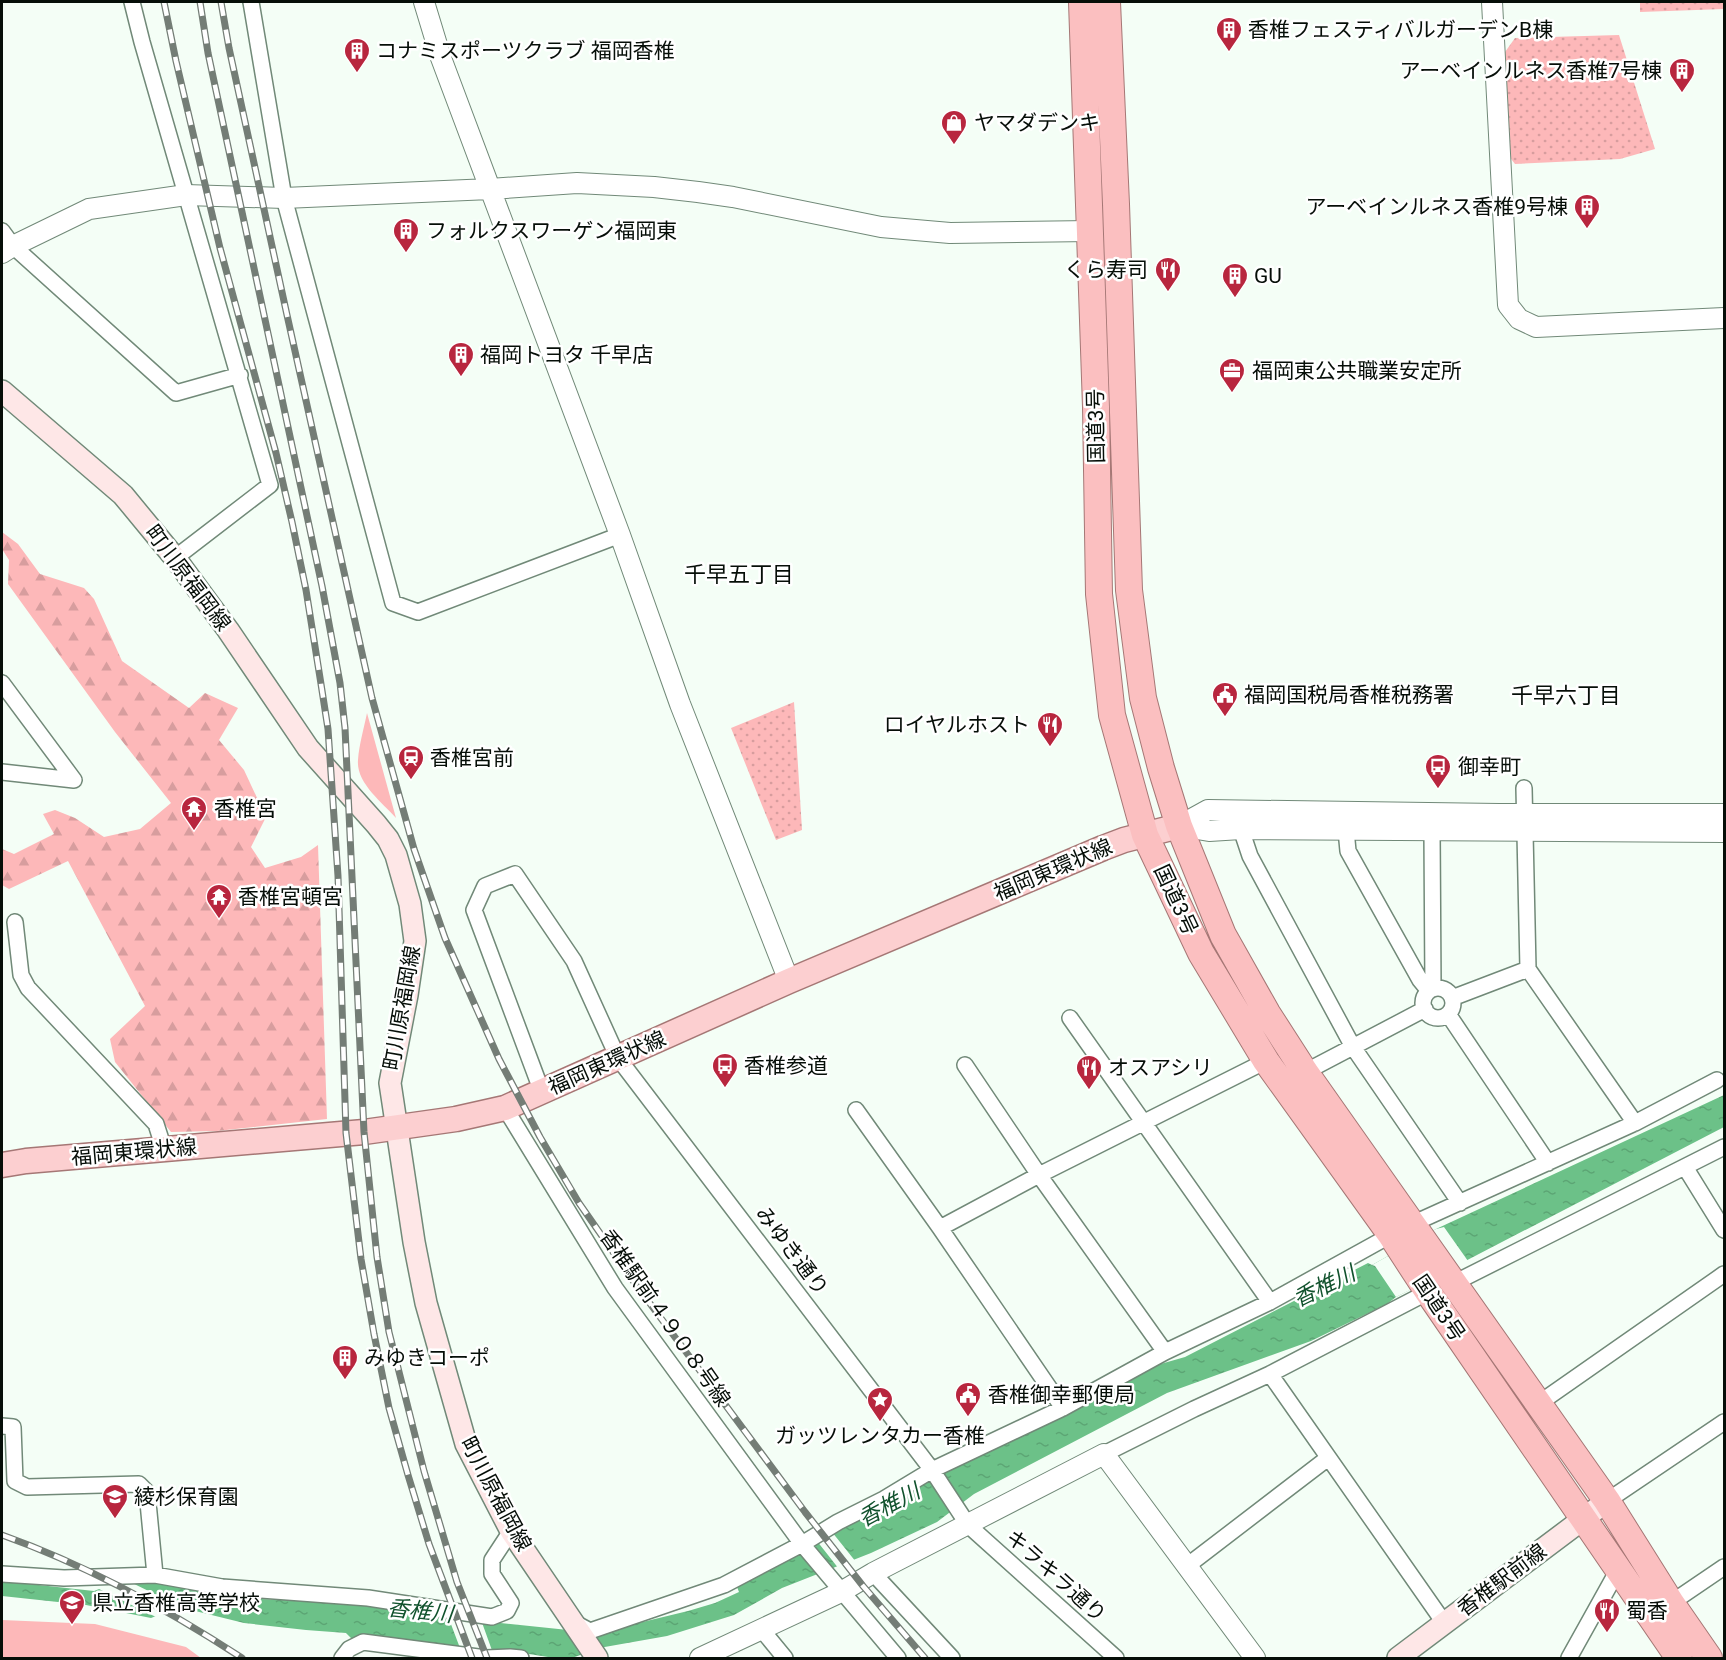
<svg xmlns="http://www.w3.org/2000/svg" width="1726" height="1660" viewBox="0 0 1726 1660" font-family="Roboto,'Noto Sans JP',sans-serif">
<style>
.green{fill:#fdb8b9}
.forest{fill:url(#forest-firs)}
.park{fill:url(#park-dots)}
.water{fill:url(#water-ripples)}
.pier{fill:#f4fef6}
.lines{fill:none;stroke-linecap:round;stroke-linejoin:round}
.minor-casing{stroke:#718978;stroke-width:18}
.tertiary-casing{stroke:#718978;stroke-width:22}
.secondary-casing{stroke:#718978;stroke-width:24}
.primary-casing{stroke:#a57775;stroke-width:27}
.trunk-casing{stroke:#a57775;stroke-width:28}
.minor{stroke:#fff;stroke-width:15}
.tertiary{stroke:#fff;stroke-width:20}
.secondary{stroke:#fee7e7;stroke-width:21}
.primary{stroke:#fccfd0;stroke-width:24}
.trunk{stroke:#fbbfc0;stroke-width:26}
.rail-casing{stroke:#747d76;stroke-width:7}
.rail{stroke:#fff;stroke-width:4.5;stroke-dasharray:14;stroke-linecap:butt}
.labels{text-anchor:middle;dominant-baseline:central;stroke-width:5;stroke-linejoin:round;paint-order:stroke}
.poi-label{font-size:21px;fill:#060e08;stroke:#fff;text-anchor:start}
.street-label{font-size:21px;fill:#060e08;stroke:#fff}
.neighbourhood-label{font-size:22px;fill:#060e08;stroke:#fff}
.water-label{font-size:22px;font-style:italic;fill:#11522d;stroke:#fff}
</style>
<defs>
<pattern id="forest-firs" width="22" height="20" patternUnits="userSpaceOnUse" patternTransform="scale(1.5)"><rect width="22" height="20" fill="#fdb8b9"/><path d="M5 1l3.5 6h-7zM16 11l3.5 6h-7z" fill="#d79d9e"/></pattern>
<pattern id="park-dots" width="8" height="8" patternUnits="userSpaceOnUse" patternTransform="scale(1.5)"><rect width="8" height="8" fill="#fdb8b9"/><path d="M2 2h.1M6 6h.1" fill="none" stroke="#d79d9e" stroke-width="1.8" stroke-linecap="round"/></pattern>
<pattern id="water-ripples" width="26" height="14" patternUnits="userSpaceOnUse" patternTransform="scale(1.5)"><rect width="26" height="14" fill="#6cc188"/><path d="M2 4q2-2 4 0t4 0M15 11q2-2 4 0t4 0" fill="none" stroke="#5ca574"/></pattern>
</defs>
<rect width="100%" height="100%" fill="#f4fef6"/>
<!-- green -->
<path class="green" d="M367,713L396,818C382,802 356,783 358,760C359,745 364,728 367,713Z
M2,1620L95,1624L186,1647L201,1658H2Z"/>
<!-- forest -->
<path class="forest" d="M2,532L18,544L40,574L84,588L94,599L122,661L189,708L205,693L238,708L219,740L244,770L266,817L251,847L265,868L301,857L318,845L327,1119L217,1131L171,1132L115,1062L110,1039L145,1006L68,861L9,889L2,885V849L14,854L54,834L43,814L55,810L75,818L104,837L140,829L171,803L115,732L8,584L9,560L2,549Z"/>
<!-- park -->
<path class="park" d="M1640,2H1724V9L1640,12Z
M1619,35L1655,149L1620,159L1515,164L1508,155L1505,52L1515,38Z
M794,702L802,830L776,840L731,728Z"/>
<!-- water -->
<path class="water" d="M1724,1095V1127L1396,1297L1387,1304L1311,1341L1167,1393L974,1494L937,1522L871,1553L782,1588L734,1615L667,1636L599,1648L572,1658L548,1657L510,1651L481,1656L357,1637L352,1639L346,1633L306,1630L244,1623L179,1607L151,1618L86,1605L2,1596V1581L94,1591L117,1582L158,1580L235,1598L287,1600L374,1606L481,1621L597,1633L688,1611L715,1603L739,1592L737,1587L806,1546L914,1486L957,1467L1157,1365L1185,1357L1368,1263L1372,1265L1436,1229Z"/>
<!-- pier -->
<path class="pier" d="M1444,1227L1468,1261L1396,1297L1375,1266L1372,1265L1436,1229Z
M828,1527L856,1562L839,1569L813,1536Z
M122,1578L175,1604L187,1612L179,1610L158,1618L95,1587Z
M446,1611L480,1617L494,1656H463Z"/>
<g class="lines">
<defs>
<path id="minor" d="M132,2L142,42L270,485L175,558
M251,2L284,198L393,603L418,612L620,535
M2,231L13,246L176,393L240,375
M2,683L74,780
M2,772L74,780
M1524,788L1528,969L1635,1123
M1241,829L1250,856L1353,1047L1460,1203
M1346,830L1348,851L1420,980L1429,991
M1432,831L1433,989
M15,922L21,975L28,988L156,1124L164,1149
M1423 1003a15 15 0 1 1 30 0a15 15 0 1 1-30 0Z
M1452,998L1528,969
M1448,1014L1548,1163
M1070,1018L1270,1302
M965,1065L1039,1175L1165,1352
M1305,1072L1425,1009
M542,1092L474,910L485,886L515,874L574,961L618,1058L932,1470L968,1525L1116,1658
M505,1108L615,1288L802,1544L898,1658
M856,1110L940,1228L1063,1408
M1685,1167L1724,1230
M1412,1224L1635,1123L1717,1080
M940,1228L1039,1175L1266,1061
M1454,1283L1724,1147
M1270,1374L1445,1624
M1538,1404L1724,1274
M2,1426L13,1427L15,1481L27,1487L139,1484L147,1492L155,1575
M1104,1454L1194,1409L1270,1374L1428,1292
M1607,1501L1724,1422
M1187,1566L1328,1458
M873,1573L952,1658
M2,1574L64,1578L155,1575L222,1587L368,1598L492,1617L507,1611L511,1603L492,1574V1560L511,1531
M1671,1603L1724,1567
M575,1623L590,1631L724,1585L802,1544L838,1522L884,1499L932,1470L1063,1408L1165,1352L1270,1302L1391,1235
M762,1630L785,1658
M342,1658L349,1649L363,1642L486,1658L510,1657L521,1658
M1569,1658L1618,1570"/>
<path id="tertiary" d="M424,2L441,58L620,535L680,704L789,981
M1492,2L1508,305L1519,319L1536,327L1724,318
M2,253L13,246L89,209L186,195L284,198L490,189L577,183L654,187L698,192L733,197L881,227L950,233L1090,231
M1179,826L1208,810L1499,814H1724
M1179,826L1209,831L1241,829L1724,832
M700,1658L841,1592L873,1573L1104,1454L1255,1658"/>
<path id="secondary" d="M2,391L123,495L175,558L228,630L308,748L376,824L388,839L396,855L410,904L415,941L407,995L390,1083L414,1242L426,1303L466,1444L511,1531L597,1658
M1398,1658L1607,1501"/>
<path id="primary" d="M2,1165L26,1161L364,1132L456,1119L505,1108L789,981L1103,848L1124,840L1179,826"/>
<path id="trunk" d="M1082,2L1096,407L1099,594L1112,715L1145,835L1201,953L1266,1061L1391,1235L1428,1292L1679,1658
M1107,2L1116,204L1129,590L1143,698L1161,768L1179,826L1223,935L1267,1013L1305,1072L1607,1501L1671,1603L1709,1658"/>
</defs>
<!-- minor casing -->
<use href="#minor" class="minor-casing"/>
<!-- tertiary casing -->
<use href="#tertiary" class="tertiary-casing"/>
<!-- secondary casing -->
<use href="#secondary" class="secondary-casing"/>
<!-- primary casing -->
<use href="#primary" class="primary-casing"/>
<!-- trunk casing -->
<use href="#trunk" class="trunk-casing"/>
<!-- minor -->
<use href="#minor" class="minor"/>
<!-- tertiary -->
<use href="#tertiary" class="tertiary"/>
<!-- secondary -->
<use href="#secondary" class="secondary"/>
<!-- primary -->
<use href="#primary" class="primary"/>
<!-- trunk -->
<use href="#trunk" class="trunk"/>
<defs>
<path id="rail" d="M164,2L176,61L220,248L276,453L292,522L306,590L321,684L328,729L338,876L346,1133L361,1259L374,1334L389,1408L408,1475L429,1544L472,1658
M200,2L208,53L322,586L340,683L345,728L364,1132L377,1257L389,1332L424,1471L457,1582L487,1658
M221,2L229,48L287,315L372,698L414,849L445,938L499,1059L540,1137L579,1203L634,1282L805,1512L863,1586L925,1658
M2,1535C86,1565 167,1609 242,1658"/>
</defs>
<!-- rail casing -->
<use href="#rail" class="rail-casing"/>
<!-- rail -->
<use href="#rail" class="rail"/>
</g>
<!-- icons -->
<defs>
<symbol id="building-pin" viewBox="-11 -11 22 30"><path d="M0 17L-7.5 6A9.5 9.5 0 1 1 7.5 6Z" fill="#b8263e" stroke="#fff"/><path d="M-4-6H4V6H1V3H-1V6H-4ZM-2.5-4.3h1.7v1.8h-1.7ZM.8-4.3h1.7v1.8H.8ZM-2.5-1h1.7V.8h-1.7ZM.8-1h1.7V.8H.8Z" fill="#fff"/></symbol>
<symbol id="shop-pin" viewBox="-11 -11 22 30"><path d="M0 17L-7.5 6A9.5 9.5 0 1 1 7.5 6Z" fill="#b8263e" stroke="#fff"/><path d="M-5-2.5h2.3a2.7 3.5 0 0 1 5.4 0H5L5.5 6h-11ZM-1.5-2.5h3a1.5 2.3 0 0 0-3 0Z" fill="#fff"/></symbol>
<symbol id="restaurant-pin" viewBox="-11 -11 22 30"><path d="M0 17L-7.5 6A9.5 9.5 0 1 1 7.5 6Z" fill="#b8263e" stroke="#fff"/><path d="M-5-6h1v4h1v-4h1v4h1v-4h1v5L-1.5 .5V6h-2V.5L-5-1ZM5-6V6H3V1.5H1.5Q1.5-4 5-6Z" fill="#fff"/></symbol>
<symbol id="office-pin" viewBox="-11 -11 22 30"><path d="M0 17L-7.5 6A9.5 9.5 0 1 1 7.5 6Z" fill="#b8263e" stroke="#fff"/><path d="M-6-3h4V-5.5h4V-3h4V5H-6ZM-1-4.5V-3h2v-1.5ZM-6 0V1H6V0Z" fill="#fff"/></symbol>
<symbol id="civic-pin" viewBox="-11 -11 22 30"><path d="M0 17L-7.5 6A9.5 9.5 0 1 1 7.5 6Z" fill="#b8263e" stroke="#fff"/><path d="M-.6-6.5H3V-4.5H.6V-3L4-1V1h2V6H-6V1h2V-1L-.6-3ZM-1.2 2.5V6h2.4V2.5Z" fill="#fff"/></symbol>
<symbol id="station-pin" viewBox="-11 -11 22 30"><path d="M0 17L-7.5 6A9.5 9.5 0 1 1 7.5 6Z" fill="#b8263e" stroke="#fff"/><path d="M-3-6H3Q5-6 5-4V2Q5 4 3 4L4.5 6H3L1.5 4h-3L-3 6H-4.5L-3 4Q-5 4-5 2V-4Q-5-6-3-6ZM-3.5-4v3h7v-3ZM-3.5 1v1.5H-2V1ZM2 1v1.5H3.5V1Z" fill="#fff"/></symbol>
<symbol id="bus-pin" viewBox="-11 -11 22 30"><path d="M0 17L-7.5 6A9.5 9.5 0 1 1 7.5 6Z" fill="#b8263e" stroke="#fff"/><path d="M-5-6H5V4H4V6H2V4H-2V6H-4V4H-5ZM-3.5-4V0h7V-4ZM-3.5 1.2v1.5H-2V1.2ZM2 1.2v1.5H3.5V1.2Z" fill="#fff"/></symbol>
<symbol id="temple-pin" viewBox="-11 -11 22 30"><path d="M0 17L-7.5 6A9.5 9.5 0 1 1 7.5 6Z" fill="#b8263e" stroke="#fff"/><path d="M0-6L5-2H3V0L6.5 2.5H4V6H1.5V3h-3V6H-4V2.5H-6.5L-3 0V-2H-5Z" fill="#fff"/></symbol>
<symbol id="sight-pin" viewBox="-11 -11 22 30"><path d="M0 17L-7.5 6A9.5 9.5 0 1 1 7.5 6Z" fill="#b8263e" stroke="#fff"/><path d="M0-6L1.8-2.2L6-1.7L2.9 1.2L3.7 5.4L0 3.3L-3.7 5.4L-2.9 1.2L-6-1.7L-1.8-2.2Z" fill="#fff"/></symbol>
<symbol id="school-pin" viewBox="-11 -11 22 30"><path d="M0 17L-7.5 6A9.5 9.5 0 1 1 7.5 6Z" fill="#b8263e" stroke="#fff"/><path d="M0-5L7-2L0 1L-7-2ZM-4 1L0 2.5L4 1V4Q0 6-4 4Z" fill="#fff"/></symbol>
</defs>
<g fill-rule="evenodd">
<use href="#building-pin" x="1214" y="15" width="30" height="40"/>
<use href="#building-pin" x="342" y="36" width="30" height="40"/>
<use href="#building-pin" x="1667" y="56" width="30" height="40"/>
<use href="#shop-pin" x="939" y="108" width="30" height="40"/>
<use href="#building-pin" x="1572" y="192" width="30" height="40"/>
<use href="#building-pin" x="391" y="216" width="30" height="40"/>
<use href="#restaurant-pin" x="1153" y="255" width="30" height="40"/>
<use href="#building-pin" x="1220" y="261" width="30" height="40"/>
<use href="#building-pin" x="446" y="340" width="30" height="40"/>
<use href="#office-pin" x="1217" y="356" width="30" height="40"/>
<use href="#civic-pin" x="1210" y="680" width="30" height="40"/>
<use href="#restaurant-pin" x="1035" y="710" width="30" height="40"/>
<use href="#station-pin" x="396" y="743" width="30" height="40"/>
<use href="#bus-pin" x="1423" y="752" width="30" height="40"/>
<use href="#temple-pin" x="179" y="794" width="30" height="40"/>
<use href="#temple-pin" x="204" y="882" width="30" height="40"/>
<use href="#bus-pin" x="710" y="1051" width="30" height="40"/>
<use href="#restaurant-pin" x="1074" y="1053" width="30" height="40"/>
<use href="#building-pin" x="330" y="1343" width="30" height="40"/>
<use href="#civic-pin" x="953" y="1380" width="30" height="40"/>
<use href="#sight-pin" x="865" y="1385" width="30" height="40"/>
<use href="#school-pin" x="100" y="1482" width="30" height="40"/>
<use href="#school-pin" x="57" y="1588" width="30" height="40"/>
<use href="#restaurant-pin" x="1592" y="1596" width="30" height="40"/>
</g>
<g class="labels">
<!-- poi labels -->
<g class="poi-label">
<text x="1248" y="30">香椎フェスティバルガーデンB棟</text>
<text x="376" y="51">コナミスポーツクラブ 福岡香椎</text>
<text x="1662" y="71" text-anchor="end">アーベインルネス香椎7号棟</text>
<text x="974" y="123">ヤマダデンキ</text>
<text x="1568" y="207" text-anchor="end">アーベインルネス香椎9号棟</text>
<text x="426" y="231">フォルクスワーゲン福岡東</text>
<text x="1148" y="270" text-anchor="end">くら寿司</text>
<text x="1254" y="276">GU</text>
<text x="480" y="355">福岡トヨタ 千早店</text>
<text x="1252" y="371">福岡東公共職業安定所</text>
<text x="1244" y="695">福岡国税局香椎税務署</text>
<text x="1030" y="725" text-anchor="end">ロイヤルホスト</text>
<text x="430" y="758">香椎宮前</text>
<text x="1458" y="767">御幸町</text>
<text x="214" y="809">香椎宮</text>
<text x="238" y="897">香椎宮頓宮</text>
<text x="744" y="1066">香椎参道</text>
<text x="1108" y="1068">オスアシリ</text>
<text x="364" y="1358">みゆきコーポ</text>
<text x="988" y="1395">香椎御幸郵便局</text>
<text x="880" y="1436" text-anchor="middle">ガッツレンタカー香椎</text>
<text x="134" y="1497">綾杉保育園</text>
<text x="92" y="1603">県立香椎高等学校</text>
<text x="1626" y="1611">蜀香</text>
</g>
<!-- street labels -->
<g class="street-label">
<text transform="translate(1096 426) rotate(-91)">国道3号</text>
<text transform="translate(188 578) rotate(53)">町川原福岡線</text>
<text transform="translate(1053 870) rotate(-23)">福岡東環状線</text>
<text transform="translate(1176 900) rotate(65)">国道3号</text>
<text transform="translate(402 1008) rotate(-80)">町川原福岡線</text>
<text transform="translate(607 1063) rotate(-24)">福岡東環状線</text>
<text transform="translate(134 1152) rotate(-5)">福岡東環状線</text>
<text transform="translate(792 1251) rotate(53)">みゆき通り</text>
<text transform="translate(1439 1308) rotate(56)">国道3号</text>
<text transform="translate(665 1318) rotate(55)">香椎駅前４９０８号線</text>
<text transform="translate(496 1494) rotate(62)">町川原福岡線</text>
<text transform="translate(1056 1576) rotate(42)">キラキラ通り</text>
<text transform="translate(1502 1580) rotate(-37)">香椎駅前線</text>
</g>
<!-- neighbourhood labels -->
<g class="neighbourhood-label">
<text x="739" y="574">千早五丁目</text>
<text x="1566" y="695">千早六丁目</text>
</g>
<!-- water labels -->
<g class="water-label">
<text transform="translate(1324 1286) rotate(-26)">香椎川</text>
<text transform="translate(889 1505) rotate(-28)">香椎川</text>
<text transform="translate(420 1611) rotate(6)">香椎川</text>
</g>
</g>
<!-- border -->
<rect width="1726" height="1660" fill="none" stroke="#060e08" stroke-width="6"/>
</svg>
